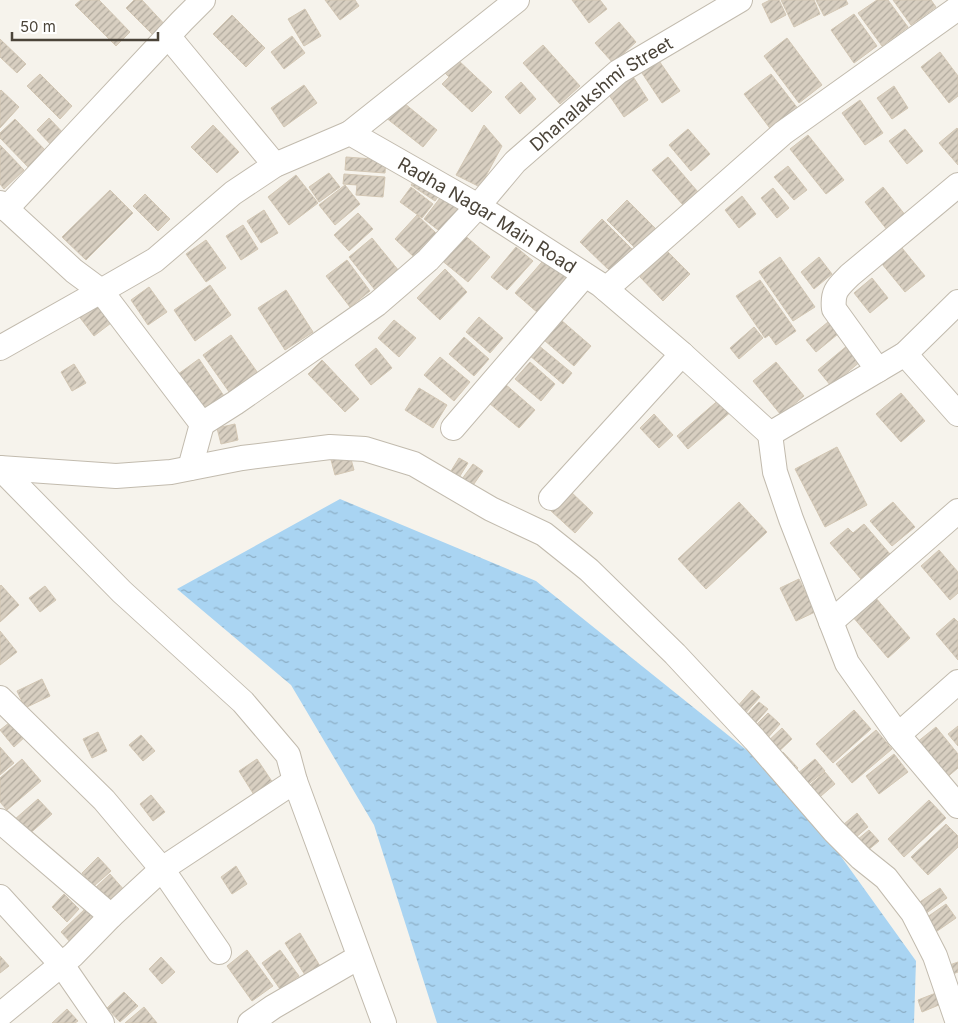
<svg xmlns="http://www.w3.org/2000/svg" width="958" height="1023" viewBox="0 0 958 1023" font-family="Inter,sans-serif">
<style>
.water{fill:url(#water-ripples)}
.building{fill:url(#building-hatch);stroke:#d3c7b4}
.lines{fill:none;stroke-linecap:round;stroke-linejoin:round}
.minor-casing{stroke:#c2bbae;stroke-width:26}
.minor{stroke:#fff;stroke-width:24}
.labels{text-anchor:middle;dominant-baseline:central;stroke-width:4;stroke-linejoin:round;paint-order:stroke}
.street-label{font-size:18px;fill:#4b4439;stroke:#fff}
</style>
<defs>
<pattern id="water-ripples" width="26" height="14" patternUnits="userSpaceOnUse" patternTransform="scale(1.25)"><rect width="26" height="14" fill="#a9d4f2"/><path d="M2 4q2-2 4 0t4 0M15 11q2-2 4 0t4 0" fill="none" stroke="#8caec5"/></pattern>
<pattern id="building-hatch" width="6" height="6" patternUnits="userSpaceOnUse" patternTransform="scale(1.25)"><rect width="6" height="6" fill="#d8cfc1"/><path d="M-1 1l2-2M0 6l6-6M5 7l2-2" fill="none" stroke="#b1aa9e"/></pattern>
</defs>
<rect width="100%" height="100%" fill="#f6f3ec"/>
<!-- water -->
<path class="water" d="M340,499L536,581L789,784L916,961L914,1023H437L374,825L291,685L177,589Z"/>
<!-- building -->
<path class="building" d="M81,0H99L130,32L116,46L75,5Z
M134,0H142L168,28L157,39L126,8Z
M325,0H355L359,6L340,20Z
M572,0H600L607,9L589,23Z
M770,0H779L786,15L771,23L762,4Z
M781,0H814L820,14L794,27Z
M816,0H846L848,4L824,16Z
M877,0H888L908,27L882,46L858,13Z
M893,0H931L936,7L911,25Z
M305,9L321,36L304,46L288,19Z
M854,14L877,46L854,63L831,30Z
M232,15L265,48L246,67L213,34Z
M619,22L636,42L613,63L595,43Z
M292,36L305,53L284,69L271,52Z
M787,38L822,85L799,103L764,56Z
M0,39L26,64L17,73L0,57Z
M543,45L580,86L560,104L523,63Z
M940,52L958,76V96L949,103L921,67Z
M657,58L680,91L662,103L640,70Z
M458,60L492,92L472,112L442,84L449,77L445,73Z
M40,74L72,106L60,119L27,86Z
M771,74L799,110L772,131L744,94Z
M632,75L648,100L624,117L607,92Z
M521,82L536,99L520,114L505,97Z
M304,85L317,103L284,127L271,108Z
M894,86L908,108L892,119L877,98Z
M1,90L19,107L0,128V91Z
M399,99L437,130L423,147L385,117Z
M860,100L883,133L865,145L842,113Z
M49,118L66,136L54,148L37,130Z
M15,119L48,153L31,170L0,138V133Z
M213,125L239,152L217,173L191,147Z
M484,125L502,146L480,187L456,175Z
M957,128L958,129V165L939,143Z
M688,129L710,154L691,171L669,145Z
M905,129L923,151L907,164L889,141Z
M808,135L844,180L826,194L790,149Z
M0,145L24,170L4,189L0,184Z
M346,157L386,160L385,173L345,170Z
M668,157L698,192L683,205L652,170Z
M788,166L807,190L794,200L774,177Z
M329,173L340,187L319,202L309,187Z
M344,174L385,177L383,197L356,195L357,185L343,184Z
M296,175L318,203L289,225L268,197Z
M416,178L440,194L435,201L411,185Z
M345,185L360,204L335,225L319,205Z
M411,187L433,204L422,218L400,202Z
M883,187L906,216L888,231L865,202Z
M773,188L789,208L777,218L761,198Z
M110,190L133,213L86,260L62,237Z
M145,194L170,219L158,231L133,206Z
M443,194L461,208L442,233L424,219Z
M742,196L756,214L739,228L725,210Z
M627,200L656,229L636,249L607,220Z
M264,210L278,233L261,243L247,221Z
M358,213L373,229L349,251L334,235Z
M417,215L437,234L415,258L395,239Z
M602,219L632,249L610,271L580,242Z
M243,225L258,249L241,260L226,236Z
M462,233L490,257L468,282L440,259Z
M372,238L399,271L375,290L349,257Z
M206,240L226,268L206,282L186,254Z
M516,247L533,261L507,290L491,277Z
M902,248L925,276L905,292L882,264Z
M667,251L690,274L663,301L640,277Z
M548,255L571,275L538,313L515,293Z
M780,257L815,307L793,321L759,272Z
M819,257L832,274L814,289L801,272Z
M347,260L370,291L350,307L326,276Z
M445,269L467,292L440,320L417,298Z
M872,278L888,298L870,313L854,293Z
M760,280L796,331L776,345L769,335L765,338L736,296Z
M210,285L231,315L195,341L174,310Z
M149,287L167,312L148,325L131,300Z
M286,290L313,332L285,350L258,308Z
M95,302L111,323L94,336L78,315Z
M479,317L503,338L490,353L466,332Z
M394,320L416,338L399,357L378,338Z
M561,320L591,346L574,366L544,340Z
M828,322L838,334L816,352L806,340Z
M754,327L763,338L739,359L730,348Z
M231,335L260,376L232,396L203,355Z
M464,337L489,359L474,376L449,354Z
M538,345L572,373L563,384L529,355Z
M848,345L861,361L831,386L818,370Z
M376,348L392,368L371,385L355,365Z
M440,357L470,382L454,401L424,375Z
M199,359L224,396L199,414L174,377Z
M322,360L359,399L345,412L308,374Z
M530,362L555,384L541,401L515,379Z
M776,362L804,396L781,415L753,381Z
M74,364L86,383L72,391L61,372Z
M505,384L535,410L519,428L489,403Z
M419,388L447,405L433,428L405,410Z
M901,393L925,421L901,442L876,414Z
M722,397L733,410L688,449L677,436Z
M654,414L673,435L659,448L640,428Z
M235,424L238,440L221,444L217,428Z
M837,447L867,505L825,527L795,469Z
M349,452L354,470L335,475L330,456Z
M459,458L468,463L455,484L446,479Z
M473,464L483,471L469,491L459,483Z
M569,490L593,513L575,533L550,510Z
M739,502L767,532L706,589L678,559Z
M893,502L915,527L892,546L870,521Z
M864,524L890,554L861,579L830,543L848,528L853,533Z
M939,550L958,572V593L950,600L921,566Z
M799,579L815,612L796,621L780,588Z
M1,585L19,605L0,622V586Z
M45,586L56,600L40,612L29,598Z
M875,597L910,638L888,658L852,616Z
M954,618L958,622V660L936,634Z
M0,631L17,652L0,665Z
M42,679L50,696L25,708L17,691Z
M752,690L760,697L744,715L736,708Z
M759,702L768,709L753,726L744,718Z
M854,710L871,729L833,763L816,744Z
M768,713L780,724L765,741L752,729Z
M14,719L27,735L14,747L0,730Z
M958,726V746L948,734Z
M936,727L958,754V768L945,779L916,743Z
M782,728L792,739L775,755L765,744Z
M876,730L892,749L852,783L836,764Z
M98,732L107,751L92,758L83,739Z
M141,735L155,751L143,761L129,745Z
M0,747L14,763L0,775Z
M783,752L798,768L790,775L775,759Z
M894,754L908,772L879,794L866,776Z
M22,759L41,781L7,810L0,802V778Z
M257,759L275,786L256,798L239,771Z
M815,759L825,771L801,790L791,779Z
M825,772L835,784L814,802L803,791Z
M151,795L165,812L153,821L140,804Z
M38,799L52,814L27,836L14,820Z
M929,800L946,818L904,857L888,839Z
M857,813L868,827L848,844L837,830Z
M946,824L958,836V847L928,875L911,857Z
M869,830L879,841L861,856L851,845Z
M98,857L111,871L94,886L82,873Z
M236,866L247,884L232,894L221,877Z
M110,874L125,891L107,907L92,891Z
M940,888L947,898L921,917L914,906Z
M64,894L79,909L67,922L52,907Z
M946,904L956,918L930,936L920,922Z
M86,908L98,921L73,945L61,932Z
M300,933L320,966L305,975L285,943Z
M247,950L273,986L252,1001L227,966Z
M280,950L299,976L280,989L262,963Z
M0,956L9,966L0,973Z
M161,957L175,972L162,984L149,969Z
M958,962V972L948,976L944,967Z
M941,991L946,1002L922,1012L918,1000Z
M124,992L138,1006L120,1022L107,1008Z
M144,1007L157,1023H125Z
M67,1009L78,1021L75,1023H52Z"/>
<g class="lines">
<defs>
<g id="minor">
<path d="M168,36L275,165"/>
<path d="M350,133L517,0"/>
<path id="s1" d="M0,203L74,271L101,291L155,260L233,193L275,165L350,133L478,206L601,285L682,354L770,434L905,354L958,302"/>
<path d="M6,209L182,21L203,0"/>
<path d="M606,289L783,133L958,8"/>
<path id="s2" d="M0,348L101,291L202,424L235,403L377,304L428,260L478,206L515,162L618,72L740,0"/>
<path d="M905,354L958,414"/>
<path d="M878,370L834,309C832,291 838,287 850,275L958,185"/>
<path d="M453,428L585,275"/>
<path d="M770,434L775,472L791,519L847,663L898,735L958,806"/>
<path d="M0,468L116,476L171,472L242,458L330,447L365,449L414,464L491,509L544,534L589,570L675,654L755,740L834,831L861,858L886,878L913,913L935,956L958,1023"/>
<path d="M0,468L122,592L243,702L288,755L295,781"/>
<path d="M190,468L202,424"/>
<path d="M551,498L682,354"/>
<path d="M831,622L958,511"/>
<path d="M0,698L104,800L162,869L219,952"/>
<path d="M898,735L958,682"/>
<path d="M0,821L111,916"/>
<path d="M0,897L62,965L102,1023"/>
<path d="M0,1015L73,955L111,916L162,869L295,781L384,1023"/>
<path d="M250,1023L273,1007L359,957"/>
</g>
</defs>
<!-- minor casing -->
<use href="#minor" class="minor-casing"/>
<!-- minor -->
<use href="#minor" class="minor"/>
</g>
<g class="labels">
<!-- street labels -->
<g class="street-label">
<text stroke="none"><textPath href="#s2" startOffset="804">Dhanalakshmi Street</textPath></text>
<text stroke="none"><textPath href="#s1" startOffset="591">Radha Nagar Main Road</textPath></text>
</g>
</g>
<!-- scale -->
<path d="M12 32v8h146v-8" fill="none" stroke="#4b4439" stroke-width="2.5"/>
<text x="20" y="32" font-size="15" fill="#4b4439" stroke="#ffffff" stroke-width="4" paint-order="stroke">50 m</text>
</svg>
